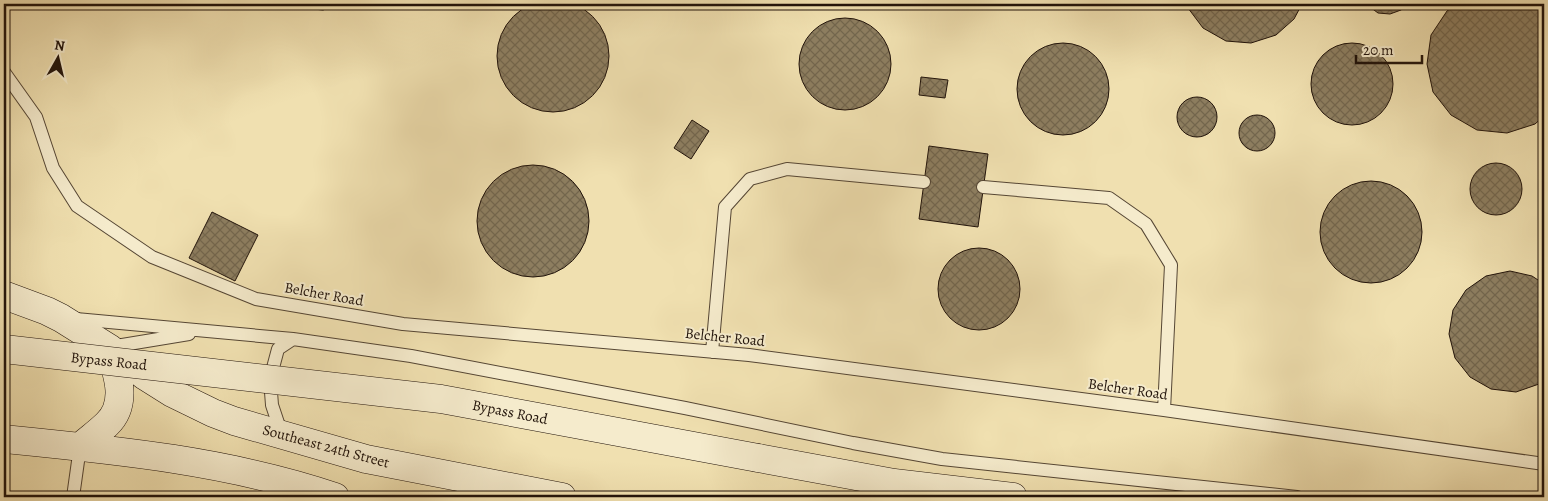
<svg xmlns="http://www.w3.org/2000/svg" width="1548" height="501" viewBox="0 0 1548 501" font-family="Alegreya,serif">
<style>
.building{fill:url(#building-cross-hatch);stroke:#21130a}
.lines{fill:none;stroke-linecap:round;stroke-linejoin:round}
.lane-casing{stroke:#554634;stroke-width:14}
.secondary-casing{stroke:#21130a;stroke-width:29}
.lane{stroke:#f5ebcc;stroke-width:12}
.secondary{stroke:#f5ebcc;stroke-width:28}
.secondary-bridge-casing{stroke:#21130a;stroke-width:29;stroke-linecap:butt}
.secondary-bridge{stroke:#f5ebcc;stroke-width:28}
.labels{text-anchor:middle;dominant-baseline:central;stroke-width:4;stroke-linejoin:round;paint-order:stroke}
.street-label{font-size:15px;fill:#21130a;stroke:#f5ebcc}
</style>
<defs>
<pattern id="building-cross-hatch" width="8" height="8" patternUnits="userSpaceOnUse" patternTransform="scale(1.25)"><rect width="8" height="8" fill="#8d7e60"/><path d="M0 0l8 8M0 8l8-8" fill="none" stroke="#73664d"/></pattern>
</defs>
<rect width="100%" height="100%" fill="#f0e0b0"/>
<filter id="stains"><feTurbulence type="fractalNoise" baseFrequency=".004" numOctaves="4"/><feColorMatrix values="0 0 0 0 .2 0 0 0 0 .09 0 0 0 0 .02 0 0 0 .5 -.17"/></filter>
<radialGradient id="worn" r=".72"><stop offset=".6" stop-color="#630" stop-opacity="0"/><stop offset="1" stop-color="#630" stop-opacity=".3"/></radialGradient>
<!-- building -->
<path class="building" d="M497 56a56 56 0 1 1 112 0a56 56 0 1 1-112 0Z
M288,4H341L323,10L294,7Z
M1187,4H1302L1294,19L1276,35L1251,43L1226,41L1203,28L1188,8Z
M1366,4H1409L1401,10L1390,14L1378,13Z
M1457,4H1542L1544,5V116L1535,124L1507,133L1477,130L1451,115L1433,92L1427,64L1431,35L1447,11Z
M799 64a46 46 0 1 1 92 0a46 46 0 1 1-92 0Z
M1017 89a46 46 0 1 1 92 0a46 46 0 1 1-92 0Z
M1311 84a41 41 0 1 1 82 0a41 41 0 1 1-82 0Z
M921,77L948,80L945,98L919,95Z
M1177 117a20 20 0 1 1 40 0a20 20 0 1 1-40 0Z
M1239 133a18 18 0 1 1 36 0a18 18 0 1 1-36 0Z
M692,120L709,131L691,159L674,148Z
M929,146L988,154L978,227L919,219Z
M1470 189a26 26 0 1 1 52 0a26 26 0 1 1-52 0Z
M477 221a56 56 0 1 1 112 0a56 56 0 1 1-112 0Z
M1320 232a51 51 0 1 1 102 0a51 51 0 1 1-102 0Z
M212,212L258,235L235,281L189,258Z
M938 289a41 41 0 1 1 82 0a41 41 0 1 1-82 0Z
M1510,271L1532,276L1544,284V380L1539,384L1516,392L1491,389L1470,377L1455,358L1449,334L1453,310L1466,290L1486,276Z"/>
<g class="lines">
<defs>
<path id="lane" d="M4,72L36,117L53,168L77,206L152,257L256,299L403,324L749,355L1164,410L1544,464
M983,187L1109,198L1146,224L1171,265L1164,410
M76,319L293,339L411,356L685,408L853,443L942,459L1297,497
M110,347L189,334
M712,352L725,207L750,179L787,169L924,182
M282,435L272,405L270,379L278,349L293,339
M73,497L80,447"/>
<path id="secondary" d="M4,295L47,311L61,318L109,348L145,376L172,393L213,413L234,421L366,459L562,497
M4,439C115,450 229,461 335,497
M80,447C89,439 99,432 107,424C129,403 117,372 109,348
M758,458L894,483L1013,497"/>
</defs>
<!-- lane casing -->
<use href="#lane" class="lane-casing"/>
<!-- secondary casing -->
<use href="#secondary" class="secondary-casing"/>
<!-- lane -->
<use href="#lane" class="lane"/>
<!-- secondary -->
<use href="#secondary" class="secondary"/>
<defs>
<path id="secondary-bridge" d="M4,349L441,399L758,458"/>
</defs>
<!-- secondary-bridge casing -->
<use href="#secondary-bridge" class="secondary-bridge-casing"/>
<!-- secondary-bridge -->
<use href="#secondary-bridge" class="secondary-bridge"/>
</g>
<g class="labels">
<!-- street labels -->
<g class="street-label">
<text transform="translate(324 294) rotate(10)">Belcher Road</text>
<text transform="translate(725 337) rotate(6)">Belcher Road</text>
<text transform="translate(109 361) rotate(6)">Bypass Road</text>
<text transform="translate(1128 389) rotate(8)">Belcher Road</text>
<text transform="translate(510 412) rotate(11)">Bypass Road</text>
<text transform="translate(326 446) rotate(15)">Southeast 24th Street</text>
</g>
</g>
<!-- margin -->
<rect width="1548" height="501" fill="none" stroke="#f0e0b0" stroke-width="20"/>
<rect x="5" y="5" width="1538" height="491" fill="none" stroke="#21130a" stroke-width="2.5"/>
<rect x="10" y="10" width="1528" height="481" fill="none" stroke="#21130a"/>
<!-- north arrow -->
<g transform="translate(58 58) rotate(8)" stroke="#f5ebcc" stroke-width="4" paint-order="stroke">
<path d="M0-4L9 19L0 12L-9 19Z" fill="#21130a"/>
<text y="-8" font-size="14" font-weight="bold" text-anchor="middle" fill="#21130a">N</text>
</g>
<!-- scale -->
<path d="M1356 55v8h66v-8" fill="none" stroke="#21130a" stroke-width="2.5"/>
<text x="1363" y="55" font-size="15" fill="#21130a" stroke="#f5ebcc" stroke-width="4" paint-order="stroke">20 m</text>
<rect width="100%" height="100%" filter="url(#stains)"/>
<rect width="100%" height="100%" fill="url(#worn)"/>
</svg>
